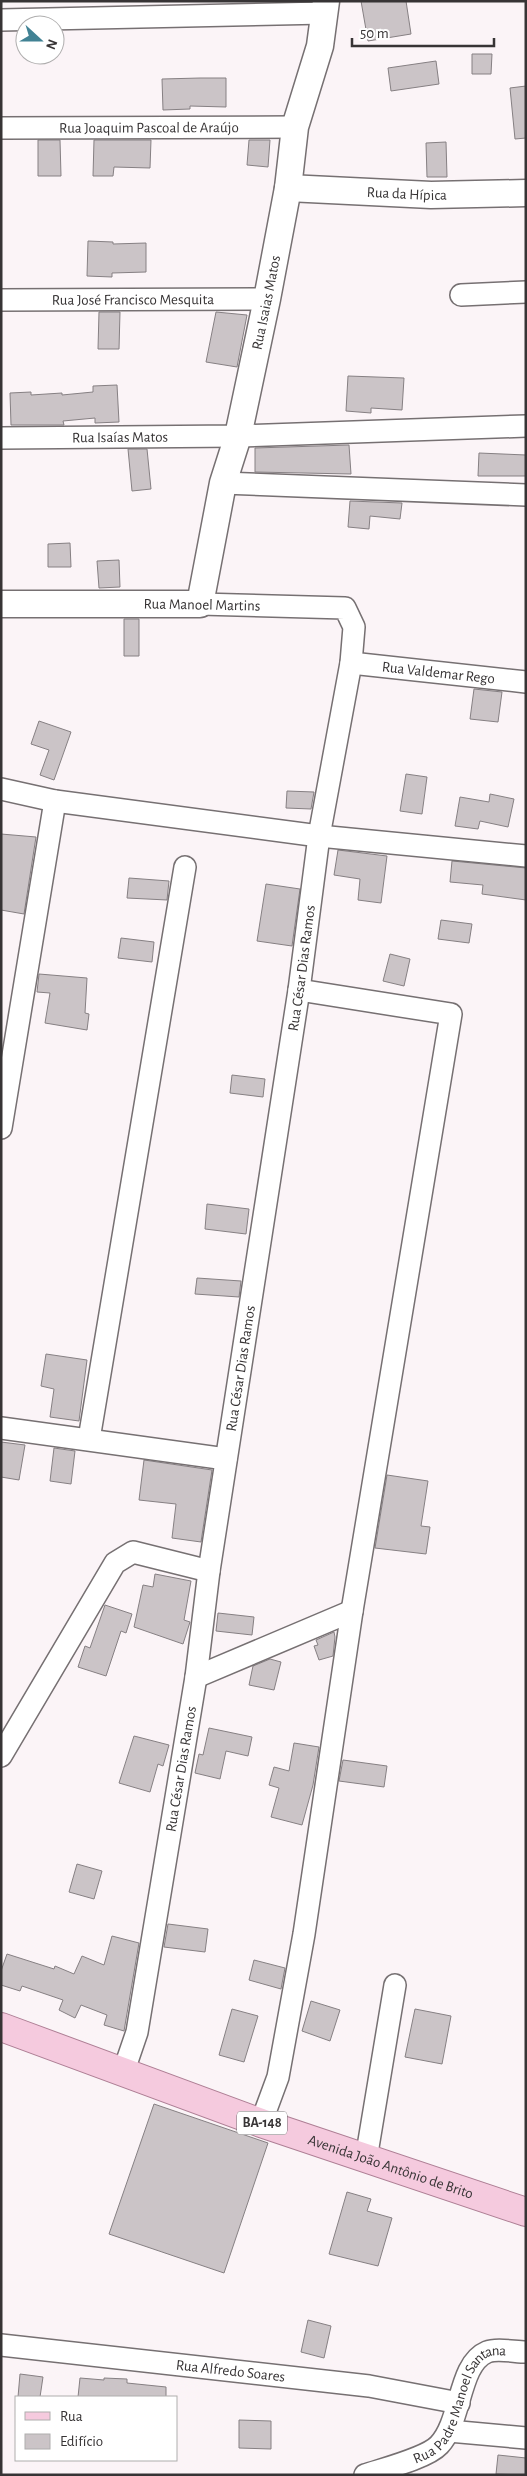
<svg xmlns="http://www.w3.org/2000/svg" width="527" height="2476" viewBox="0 0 527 2476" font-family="'Alegreya Sans',sans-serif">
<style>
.building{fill:#cbc4c7;stroke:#868083}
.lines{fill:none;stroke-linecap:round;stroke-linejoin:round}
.minor-casing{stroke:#767072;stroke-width:24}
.tertiary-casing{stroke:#767072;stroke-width:29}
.primary-casing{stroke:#ae7f95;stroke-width:30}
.minor{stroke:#fff;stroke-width:21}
.tertiary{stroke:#fff;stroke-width:26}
.primary{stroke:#f5cade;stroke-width:28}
.labels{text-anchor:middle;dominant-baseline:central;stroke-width:4;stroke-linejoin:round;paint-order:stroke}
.shield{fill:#fff;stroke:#737172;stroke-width:1}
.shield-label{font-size:14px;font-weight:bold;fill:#373435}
.street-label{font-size:15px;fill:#373435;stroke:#fff}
</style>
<rect width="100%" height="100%" fill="#fbf4f7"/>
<!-- building -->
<path class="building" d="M361,1H406L411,34L368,41Z
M472,54H492L491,74H472Z
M436,61L439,84L391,91L388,68Z
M200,78H226V107L190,106V109L163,110L162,79Z
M526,86V138L515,139L510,88Z
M38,140H60L61,176H38Z
M94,140H151L150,168L114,167L113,176H93Z
M249,140H270L268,167L247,165Z
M446,142L447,177H427L426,143Z
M88,241L113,242V244L146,243V272L112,273V277L87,276Z
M99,312H120L119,349H98Z
M216,312L247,315L237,367L206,362Z
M348,376L404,378L402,410L371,408V413L346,411Z
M117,385L119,422L95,423V418L63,421L64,425H11L10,393L31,392V395L62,393V395L93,392V386Z
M349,445L351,474L255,472V448Z
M128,449H147L151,489L132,491Z
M479,453L526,455V476H478Z
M350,501L402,503L400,519L370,516L369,529L348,527Z
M70,543L71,567H48V544Z
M119,560L120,587L99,588L97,561Z
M124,619H139V656H124Z
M474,689L502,692L498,722L470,719Z
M39,721L71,732L54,780L40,775L49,750L31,744Z
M406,774L427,777L422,814L400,811Z
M287,791L314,792L311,809L286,808Z
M490,794L514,799L508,827L480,821L478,829L455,826L460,797L489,802Z
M1,834L36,837L24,914L1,910Z
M338,850L387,856L381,903L358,900L360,879L334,875Z
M452,861L526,868V900L482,894L483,885L450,882Z
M129,878L169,881L167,900L127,898Z
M266,884L300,889L292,946L257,941Z
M441,920L472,924L469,943L438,939Z
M121,938L154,942L152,962L118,958Z
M390,954L410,959L404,986L383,981Z
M39,974L87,978L85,1013L89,1014L87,1030L45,1023L50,993L37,992Z
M232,1075L265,1079L263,1097L230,1093Z
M207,1204L249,1209L246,1234L205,1229Z
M197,1278L241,1281L239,1297L195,1294Z
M46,1354L87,1360L79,1421L50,1417L54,1389L41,1386Z
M1,1442L25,1445L19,1480L1,1477Z
M54,1448L75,1451L71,1484L50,1481Z
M144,1460L212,1470L201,1542L172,1538L176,1504L139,1500Z
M387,1475L428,1481L421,1526L430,1527L426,1554L375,1548Z
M155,1574L191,1581L184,1620L190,1622L183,1644L134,1627L143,1585L153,1587Z
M105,1605L132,1614L126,1633L121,1631L106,1676L78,1667L85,1646L90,1648Z
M218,1613L254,1617L252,1635L216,1631Z
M334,1632L335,1637L333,1656L319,1660L314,1646L318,1645L316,1640Z
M270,1659L281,1662L274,1690L249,1685L253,1666Z
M209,1728L252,1737L248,1756L226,1751L220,1779L195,1773L199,1754L203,1755Z
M134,1736L169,1745L163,1766L158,1764L150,1792L119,1783Z
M294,1743L319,1747L313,1785L302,1825L271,1817L279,1788L269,1785L274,1767L289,1771Z
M343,1760L387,1766L384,1787L339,1781Z
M77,1864L102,1871L94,1899L69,1892Z
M168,1924L208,1929L205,1952L164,1947Z
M112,1936L139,1943L124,2031L104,2025L107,2015L81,2005L75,2018L59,2010L63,2000L22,1986L20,1991L1,1985V1971L7,1954L54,1969L55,1966L74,1974L82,1956L104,1965Z
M254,1960L285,1968L281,1989L249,1980Z
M311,2001L340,2010L330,2041L302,2031Z
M232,2009L258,2016L244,2062L219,2055Z
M415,2009L451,2016L442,2064L405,2057Z
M154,2104L268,2143L224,2273L109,2234Z
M347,2192L371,2199L367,2211L392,2218L378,2266L329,2254Z
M308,2320L331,2326L324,2358L301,2352Z
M20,2374L43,2377L40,2397H18Z
M80,2378L104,2380V2378L127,2379V2383L166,2387V2397H78Z
M239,2420L271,2421V2449L239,2448Z
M498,2455L526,2458V2475L496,2474Z"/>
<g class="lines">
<defs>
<g id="minor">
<path d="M1,20L325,13"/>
<path id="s1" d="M1,128L295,127"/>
<path d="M461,295L526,292"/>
<path id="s2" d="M1,300L267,299"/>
<path id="s3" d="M1,438L238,436L526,426"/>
<path d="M223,483L526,495"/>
<path id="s4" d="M351,663L526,682"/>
<path d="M1,789L55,801L319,836L526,856"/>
<path d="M1,1128L55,801"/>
<path d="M1,1428L226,1459"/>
<path d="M89,1439L185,867"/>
<path d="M196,1677L352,1611"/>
<path d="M1,1756L115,1563L133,1552L209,1571"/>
<path id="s5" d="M123,2073L137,2032L196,1677L209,1571L299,990L319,836L351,663L354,627L345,608L200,604"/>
<path d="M261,2123L278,2077L304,1934L352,1611L451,1014L299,990"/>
<path d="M366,2159L395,1985"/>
<path id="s6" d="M1,2345L369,2386L459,2403"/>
<path d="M449,2431L526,2438"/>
<path id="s7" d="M365,2475C383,2469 427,2458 439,2445C462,2421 458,2364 487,2352C497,2348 515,2352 526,2352"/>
</g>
<g id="tertiary">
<path id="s8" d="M288,188L431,195L526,193"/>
<path id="s9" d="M1,604H200L223,483L238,436L267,299L288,188L295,127L320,46L326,1"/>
</g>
<g id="primary">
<path id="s10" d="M1,2027L261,2123L526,2212"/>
</g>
</defs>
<!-- minor casing -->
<use href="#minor" class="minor-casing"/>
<!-- tertiary casing -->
<use href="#tertiary" class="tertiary-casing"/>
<!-- primary casing -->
<use href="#primary" class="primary-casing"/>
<!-- minor -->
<use href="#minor" class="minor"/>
<!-- tertiary -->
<use href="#tertiary" class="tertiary"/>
<!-- primary -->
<use href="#primary" class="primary"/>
</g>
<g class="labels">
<!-- shield labels -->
<rect class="shield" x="237" y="2111.5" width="50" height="23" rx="4"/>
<g class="shield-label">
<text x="262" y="2123">BA-148</text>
</g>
<!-- street labels -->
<g class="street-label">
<text stroke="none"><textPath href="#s1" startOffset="148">Rua Joaquim Pascoal de Araújo</textPath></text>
<text stroke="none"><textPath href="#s8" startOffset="119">Rua da Hípica</textPath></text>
<text stroke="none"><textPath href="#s2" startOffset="132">Rua José Francisco Mesquita</textPath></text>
<text stroke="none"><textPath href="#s9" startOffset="508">Rua Isaias Matos</textPath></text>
<text stroke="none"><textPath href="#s3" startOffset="119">Rua Isaías Matos</textPath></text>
<text transform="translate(202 605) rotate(1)">Rua Manoel Martins</text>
<text stroke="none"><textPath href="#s4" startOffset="88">Rua Valdemar Rego</textPath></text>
<text stroke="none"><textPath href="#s5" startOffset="1120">Rua César Dias Ramos</textPath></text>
<text stroke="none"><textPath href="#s5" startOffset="715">Rua César Dias Ramos</textPath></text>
<text stroke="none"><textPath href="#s5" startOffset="310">Rua César Dias Ramos</textPath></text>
<text stroke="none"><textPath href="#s10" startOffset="414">Avenida João Antônio de Brito</textPath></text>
<text stroke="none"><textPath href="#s6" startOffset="231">Rua Alfredo Soares</textPath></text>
<text stroke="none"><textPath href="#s7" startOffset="129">Rua Padre Manoel Santana</textPath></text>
</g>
</g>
<!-- border -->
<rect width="527" height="2476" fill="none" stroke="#373435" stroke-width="5"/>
<!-- legend -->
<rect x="15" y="2396" width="162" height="65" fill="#ffffff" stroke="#afaeae"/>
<rect x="25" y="2412" width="25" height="8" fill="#f5cade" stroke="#afaeae"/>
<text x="60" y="2421" font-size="15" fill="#373435">Rua</text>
<rect x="25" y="2434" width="25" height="15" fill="#cbc4c7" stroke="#afaeae"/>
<text x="60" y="2446" font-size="15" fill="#373435">Edifício</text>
<!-- north arrow -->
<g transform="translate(40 40) rotate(111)"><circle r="24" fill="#ffffff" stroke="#afaeae"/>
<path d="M0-4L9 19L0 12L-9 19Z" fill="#418294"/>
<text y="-8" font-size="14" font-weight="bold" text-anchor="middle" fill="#373435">N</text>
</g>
<!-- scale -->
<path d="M352 38v8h142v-8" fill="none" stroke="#373435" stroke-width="2.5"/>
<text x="360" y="38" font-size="15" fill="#373435" stroke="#ffffff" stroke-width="4" paint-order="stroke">50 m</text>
</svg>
